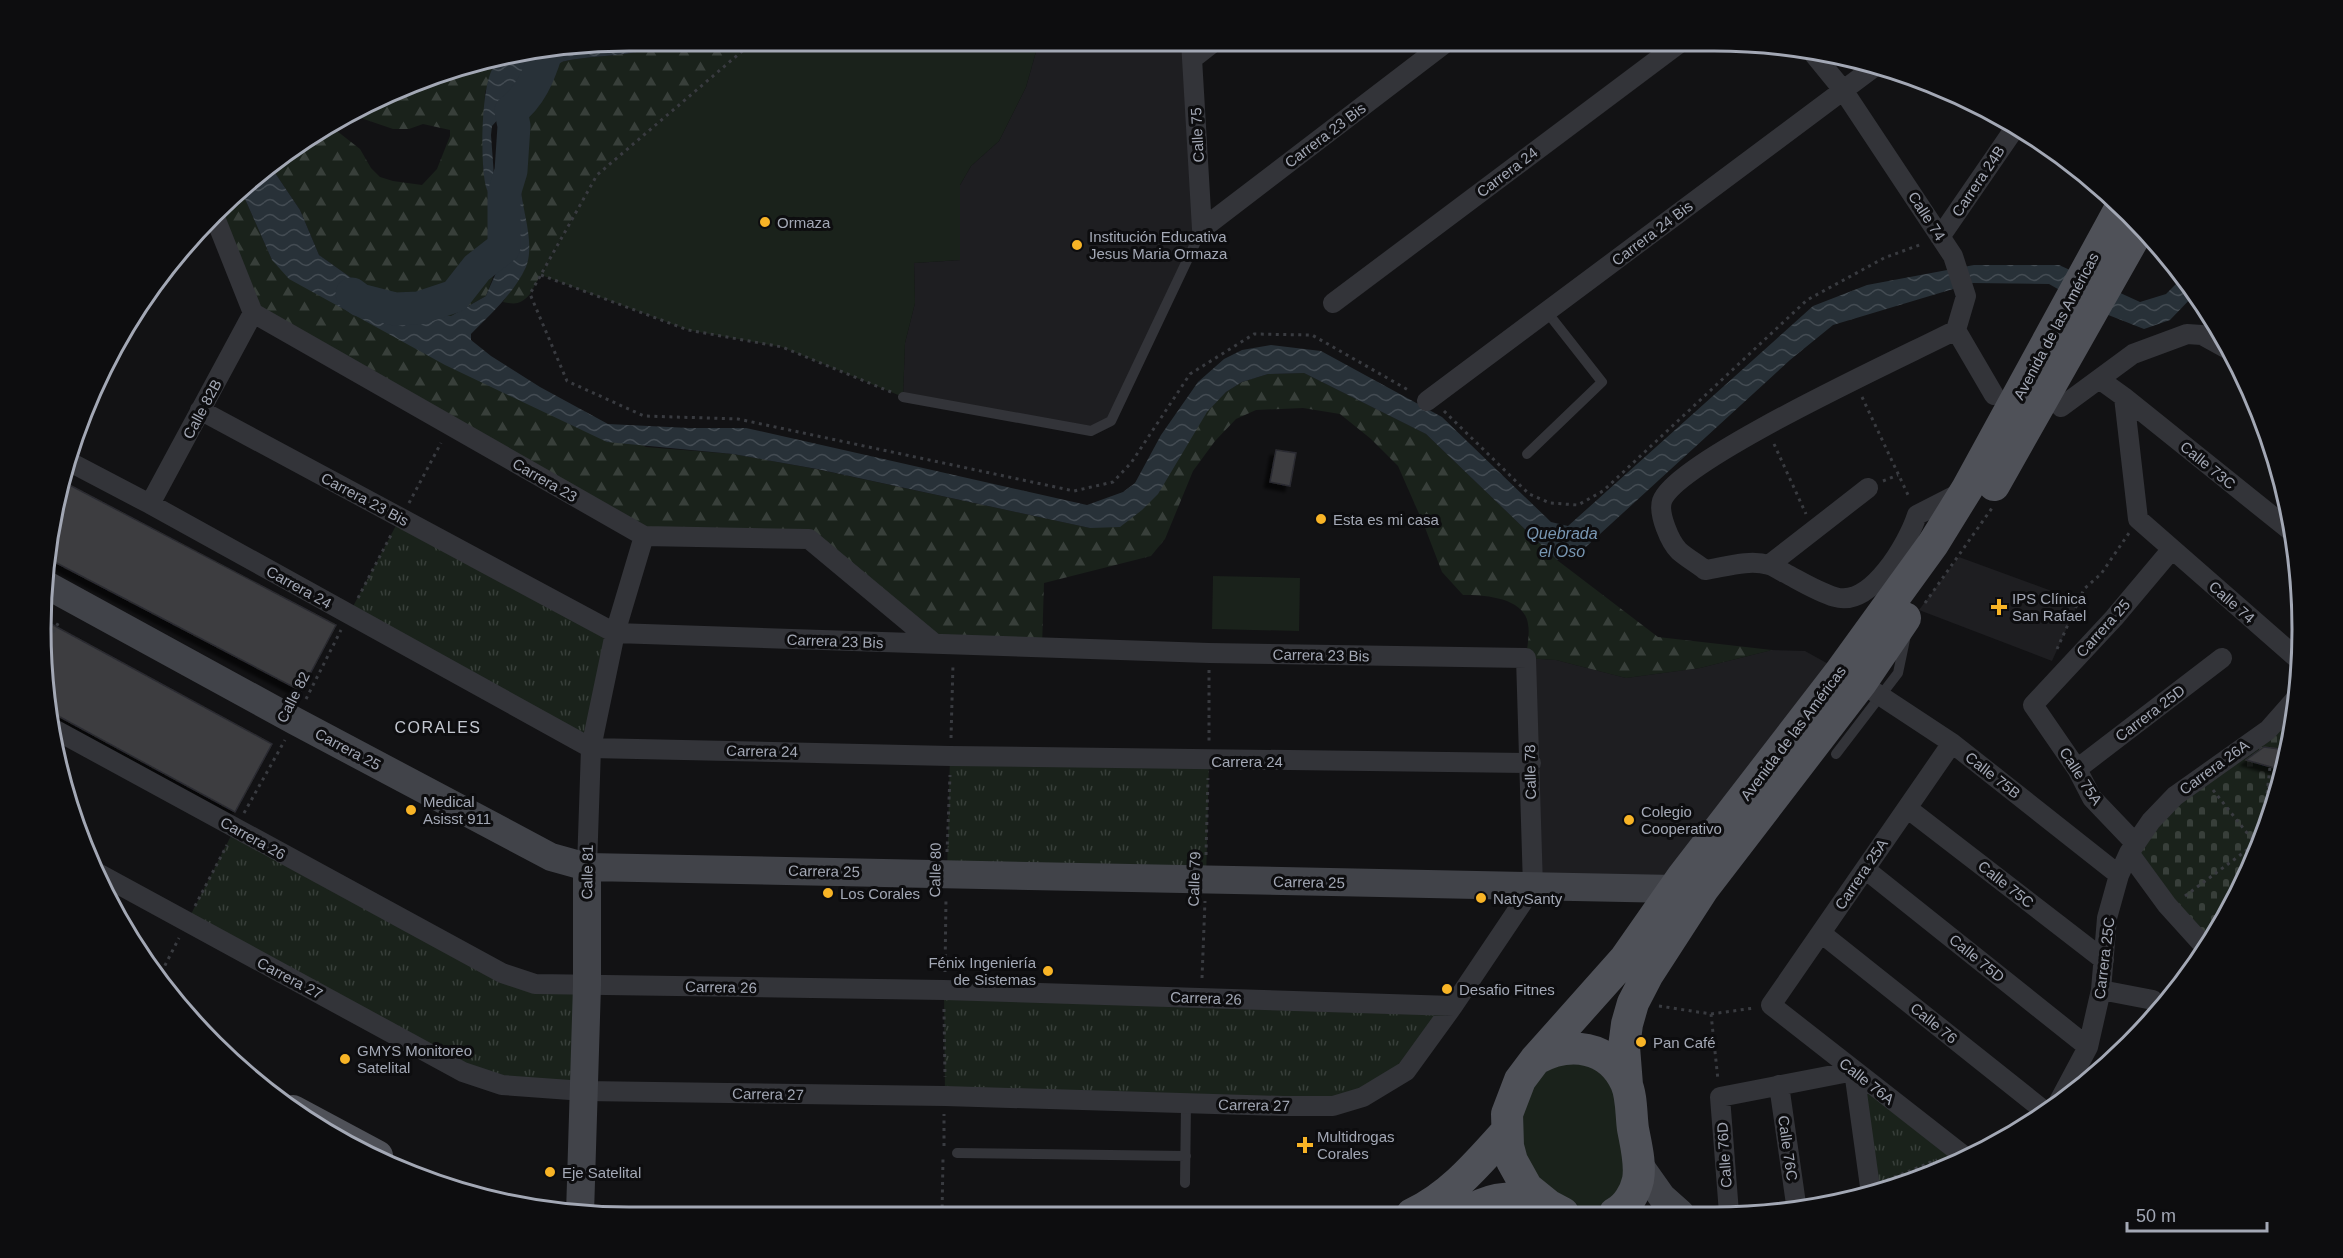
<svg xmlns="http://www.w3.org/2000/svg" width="2343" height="1258" font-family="Arial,sans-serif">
<defs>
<pattern id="forest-firs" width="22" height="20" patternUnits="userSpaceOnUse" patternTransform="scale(1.5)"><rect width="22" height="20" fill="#1a221b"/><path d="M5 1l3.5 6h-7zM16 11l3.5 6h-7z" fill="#383f3a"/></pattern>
<pattern id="cemetery-stones" width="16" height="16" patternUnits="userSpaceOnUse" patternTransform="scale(1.5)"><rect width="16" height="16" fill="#1a221b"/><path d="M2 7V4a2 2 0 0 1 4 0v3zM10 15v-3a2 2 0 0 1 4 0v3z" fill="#383f3a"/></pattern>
<pattern id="park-tufts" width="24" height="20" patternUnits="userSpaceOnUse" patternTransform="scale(1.5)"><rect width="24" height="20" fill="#1a221b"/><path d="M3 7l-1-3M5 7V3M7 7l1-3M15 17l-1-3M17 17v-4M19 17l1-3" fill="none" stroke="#383f3a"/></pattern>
<pattern id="water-waves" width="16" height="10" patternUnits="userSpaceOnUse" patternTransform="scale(1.5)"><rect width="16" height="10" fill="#283138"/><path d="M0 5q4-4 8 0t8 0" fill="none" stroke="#444c53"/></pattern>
<filter id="shadow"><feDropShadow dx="-5.5" dy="5.5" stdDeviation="1.5" flood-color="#0009"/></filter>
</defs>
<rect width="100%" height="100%" fill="#121214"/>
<!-- built -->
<path fill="#1e1e21" d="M1039,41h152l11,188 -91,192 -20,10 -188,-34 2,-54 10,-40 -1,-40 46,-3v-75l11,-19 28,-25 27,-54z
M1959,557l120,44 -27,60 -133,-51z
M1772,650l33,1 36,20 -158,205 -150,11 -7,-229 30,2 70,18 74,-10z"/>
<!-- grass -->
<path fill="#1a221b" d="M754,41h285l-13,46 -27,54 -28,25 -11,19v75l-46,3 1,40 -10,40 -2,54 -121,-50 -94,-17 -147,-55 56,-100z
M1213,576l87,2 -1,53 -87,-2z
M1551,1051l52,6 35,106 -23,50h-52l-56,-82z"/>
<!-- forest -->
<path fill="url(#forest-firs)" d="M668,41h86l-157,134 -67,119c-9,10 -14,11 -27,8 7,-12 21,-27 24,-39 5,-26 -4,-48 -6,-73 -4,-31 -7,-98 19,-119 18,-14 62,-14 85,-17 16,-2 29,-7 43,-13z
M509,53l-16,14 -8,26 -2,73 3,20 17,44 1,17 -18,49 -35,20h-35l-21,-7 -76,-54 -19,-45 -31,-46 59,-40 32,25 11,19 9,9 13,4 29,4 15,-16 13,-33v-6l-27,-6 -14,5h-16l-38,-13 -3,-4 88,-40z
M241,190l31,70 374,187 87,7 83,15 274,59 136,-136 16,-10 26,-8 36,-1 122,61 131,126 101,77 114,13 -72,18 -74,10 -70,-18 -30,-2c1,-11 4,-24 2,-34 -4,-27 -44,-29 -65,-29l-21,-23 -18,-47 -26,-59 -27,-27 -31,-25 -37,-6 -47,2 -20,9 -21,22 -22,30 -28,68 -14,17 -107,27 -2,64 -107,-3 -126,-105 -165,-3 -391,-223 -39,-98z"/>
<!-- cemetery -->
<path fill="url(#cemetery-stones)" d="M2287,709l8,9 -24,100 -47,105 -19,24 -38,-42 -32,-62z"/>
<!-- park -->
<path fill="url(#park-tufts)" d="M400,518l215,115 -24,115 -242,-134z
M950,756l259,4 -3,120 -259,-7z
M235,828l267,145 85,12 -3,106 -82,-6 -315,-163z
M944,990l509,16 -47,65 -47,27 -414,-2z
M1854,1071l105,81 -90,35z"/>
<!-- water -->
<path fill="url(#water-waves)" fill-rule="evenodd" d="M629,41h39c-14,6 -27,11 -43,13 -23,3 -67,3 -85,17 -26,21 -22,88 -19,119 2,23 14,54 5,77 -12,26 -35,47 -55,67v6l20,16 49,31 68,37 81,4h57l341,77 36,-13 12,-9 26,-48 37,-53 26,-23 18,-9 29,-5 50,6 121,66 109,105 17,4 245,-220 54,-21 107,-20h85l81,37 26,-8 18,-18 11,18 -25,26 -26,9 -51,-20 -44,-25 -76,-1 -140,42 -43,35 -214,196 -19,4 -131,-126 -122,-61 -36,1 -26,8 -16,10 -19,20 -49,82 -16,16 -22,17 -30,1 -273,-59 -84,-15 -126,-12 -162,-77 -156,-86 -17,-19 -31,-70 28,-26 31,46 19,45 76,54 21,7h35l35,-20c6,-16 18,-36 18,-52 0,-21 -12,-38 -18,-57 -6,-22 -5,-101 7,-119 4,-7 14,-14 22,-16zM511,111c9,14 -2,65 -7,82l-10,-17 -3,-41 1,-9 8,-9z"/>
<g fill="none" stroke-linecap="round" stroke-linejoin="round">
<!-- river -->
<path stroke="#283138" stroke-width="33" d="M352,294l8,6 35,9 24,-1 36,-12 22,-28 27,-21v-53l7,-23 3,-45 -3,-15c19,-14 28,-36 35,-58l7,-5"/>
</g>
<!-- building -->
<path fill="#3c3d41" stroke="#2c2c30" stroke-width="1.5" filter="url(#shadow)" d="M1276,450l20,3 -6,33 -20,-4z
M60,480l276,145 -35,66 -254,-133z
M42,619l230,125 -37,68 -186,-101 -7,-43z
M2264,747l23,3 -5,20 -36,-10z"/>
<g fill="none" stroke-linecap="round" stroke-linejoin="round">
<!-- path -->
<path stroke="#393b40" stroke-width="3" stroke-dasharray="3 4.5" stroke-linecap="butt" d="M754,41l-157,134 -67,119 37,87 77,35 94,3 336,72 39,-9 18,-19 59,-89 64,-40 58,1 98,56
M541,275l147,55 94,17 109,45
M1862,397l47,100
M1444,411l85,83 21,9 28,2 25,-14 204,-191 77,-42 38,-14
M1774,444l32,70
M1883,481l15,-6
M409,503l32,-60
M358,598l33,-63
M1925,603l67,-95
M2057,649l27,-60 17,-15 28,-41
M42,652l18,-32
M1209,670v71
M306,699l35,-69
M951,738l2,-74
M2268,786l8,10
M2213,790l42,53
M244,813l41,-73
M2262,838l8,-71
M947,852l3,-77
M2256,853l-1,-9 7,-6
M1206,855l2,-77
M2185,896l70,-52
M195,906l32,-61
M945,972l1,-74
M1202,978l3,-77
M158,979l21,-41
M1659,1006l52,8 7,66
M944,1009l1,68
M1711,1014l43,-6
M944,1146v-32
M1887,1180l50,-20
M942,1215l1,-56"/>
<!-- lane -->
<path stroke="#333439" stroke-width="10" d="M903,397l188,34 20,-10 91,-192
M1527,454l75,-72 -55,-70
M1836,754l62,-81 8,-38
M957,1153l229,3
M1185,1183l1,-79"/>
<!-- street -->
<path stroke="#333439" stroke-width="20" d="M1191,41l11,188
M1812,52l31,38 110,166 13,40 -10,34 38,65
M1192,59l23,-18
M214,215l39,98 391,223 165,3 126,105
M1202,229l246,-188
M1940,237l77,-112
M1333,303l348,-261
M1956,330c-48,25 -280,130 -294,171 -4,13 8,41 17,50 8,7 17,12 26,19 20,-3 44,-11 64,-5 5,1 11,6 16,8 17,9 33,19 50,24 36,11 73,-54 82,-82l45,-23
M2099,379l25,18 14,122 161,141
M2124,397l168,135
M1427,401l450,-336
M2061,407l72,-53 54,-20 15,1 29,16
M66,460l84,44 441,244 359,8 581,7
M150,504l103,-191
M1769,565l99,-77
M1861,683l91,60 167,132
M52,728l450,245 33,11 409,6 509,16
M1952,743l-181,262 193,151
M2077,769l145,-111
M1907,808l197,152
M2135,843l-43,-45 -15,-29 -44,-64 81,-87 58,-69
M2129,853l38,52 38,42
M587,867l4,-119 24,-115 29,-97
M1865,869l223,178
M94,871l369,201 39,13 82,6 361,5 339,10h49l30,-9 43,-26 47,-65 80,-119 -7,-229 -317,-5 -594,-20 -415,-223
M1821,933l226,180
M2101,990l52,10
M1854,1071l17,123
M1779,1085l18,126
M2057,1105l31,-58 13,-57 6,-72 12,-43 10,-22 22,-32 24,-25 93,-66 30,-34
M1729,1213l-9,-116 134,-26"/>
<!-- secondary -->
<path stroke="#414349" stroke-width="28" d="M43,583l252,138 256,136 36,10 1088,22
M1638,1163l24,34 18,16
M580,1214l7,-229v-118"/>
<!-- primary -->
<path stroke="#4f5158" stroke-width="32" d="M1994,485l146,-258
M1536,1059c33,-18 73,-14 90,24 6,13 5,32 7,46 3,16 8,35 5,51 -3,13 -11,27 -23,33
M1627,1085l-3,-38 3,-23 6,-21 15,-29 55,-85 158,-206 44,-65
M293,1111l84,45
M1563,1213l-15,-8 -21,-17 -15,-27 -4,-15 -1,-32 13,-34 15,-20 90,-101 58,-83 158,-205 92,-127 34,-55 154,-282
M1412,1214c38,-17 67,-52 95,-83
M1465,1214c26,-18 44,-16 74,-16"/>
</g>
<!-- markers -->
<g fill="#f8b426" stroke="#0d0d0f" stroke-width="2">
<circle cx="765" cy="222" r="6"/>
<circle cx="1077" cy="245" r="6"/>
<circle cx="1321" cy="519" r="6"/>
<path d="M1996 598h6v6h6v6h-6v6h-6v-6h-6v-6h6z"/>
<circle cx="411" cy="810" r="6"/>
<circle cx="1629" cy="820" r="6"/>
<circle cx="828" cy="893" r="6"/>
<circle cx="1481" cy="898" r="6"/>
<circle cx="1048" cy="971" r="6"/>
<circle cx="1447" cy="989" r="6"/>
<circle cx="1641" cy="1042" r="6"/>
<circle cx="345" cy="1059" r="6"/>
<path d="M1302 1136h6v6h6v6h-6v6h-6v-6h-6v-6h6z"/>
<circle cx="550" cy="1172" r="6"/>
</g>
<g text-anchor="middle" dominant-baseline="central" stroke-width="6" stroke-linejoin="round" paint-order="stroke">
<!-- street labels -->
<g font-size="15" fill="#a3a8b5" stroke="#0d0d0f">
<text transform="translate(1197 135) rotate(-93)">Calle 75</text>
<text transform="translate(1325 135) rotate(-37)">Carrera 23 Bis</text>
<text transform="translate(1507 172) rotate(-37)">Carrera 24</text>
<text transform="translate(1978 181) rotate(-56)">Carrera 24B</text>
<text transform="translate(1927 216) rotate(57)">Calle 74</text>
<text transform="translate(1652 233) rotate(-37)">Carrera 24 Bis</text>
<text transform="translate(2056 326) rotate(-62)">Avenida de las Américas</text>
<text transform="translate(202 409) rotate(-62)">Calle 82B</text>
<text transform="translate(2208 465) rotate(39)">Calle 73C</text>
<text transform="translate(545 480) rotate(30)">Carrera 23</text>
<text transform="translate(365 499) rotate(28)">Carrera 23 Bis</text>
<text transform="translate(299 587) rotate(29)">Carrera 24</text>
<text transform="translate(2232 602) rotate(41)">Calle 74</text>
<text transform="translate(2103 628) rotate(-48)">Carrera 25</text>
<text transform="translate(835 641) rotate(2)">Carrera 23 Bis</text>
<text transform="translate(1321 655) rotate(1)">Carrera 23 Bis</text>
<text transform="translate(293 697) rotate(-63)">Calle 82</text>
<text transform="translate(2150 713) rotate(-37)">Carrera 25D</text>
<text transform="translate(1793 733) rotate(-53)">Avenida de las Américas</text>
<text transform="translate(348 749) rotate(28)">Carrera 25</text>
<text transform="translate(762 751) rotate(1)">Carrera 24</text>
<text x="1247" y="761">Carrera 24</text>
<text transform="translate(2214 767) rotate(-36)">Carrera 26A</text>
<text transform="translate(1530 772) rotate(-91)">Calle 78</text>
<text transform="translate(1993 775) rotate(38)">Calle 75B</text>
<text transform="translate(2081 776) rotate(57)">Calle 75A</text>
<text transform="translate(253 838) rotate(29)">Carrera 26</text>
<text transform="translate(935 870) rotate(-89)">Calle 80</text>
<text transform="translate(824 871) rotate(1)">Carrera 25</text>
<text transform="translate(587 872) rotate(-89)">Calle 81</text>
<text transform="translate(1861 874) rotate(-56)">Carrera 25A</text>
<text transform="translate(1194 879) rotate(-88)">Calle 79</text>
<text transform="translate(1309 882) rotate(1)">Carrera 25</text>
<text transform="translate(2006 884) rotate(38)">Calle 75C</text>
<text transform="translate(1977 958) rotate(39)">Calle 75D</text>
<text transform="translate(2104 958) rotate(-83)">Carrera 25C</text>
<text transform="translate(290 978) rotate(28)">Carrera 27</text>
<text transform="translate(721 987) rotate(1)">Carrera 26</text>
<text transform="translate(1206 998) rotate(2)">Carrera 26</text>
<text transform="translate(1934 1023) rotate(39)">Calle 76</text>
<text transform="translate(1867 1081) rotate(38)">Calle 76A</text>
<text transform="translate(768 1094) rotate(1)">Carrera 27</text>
<text transform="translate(1254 1105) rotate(1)">Carrera 27</text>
<text transform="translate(1788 1148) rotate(82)">Calle 76C</text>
<text transform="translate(1724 1155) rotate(-94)">Calle 76D</text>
</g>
<!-- poi labels -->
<g font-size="15" fill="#a3a8b5" stroke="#0d0d0f" text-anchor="start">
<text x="777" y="222">Ormaza</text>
<text x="1089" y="236">Institución Educativa<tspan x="1089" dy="17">Jesus Maria Ormaza</tspan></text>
<text x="1333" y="519">Esta es mi casa</text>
<text x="2012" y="598">IPS Clínica<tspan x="2012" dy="17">San Rafael</tspan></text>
<text x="423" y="801">Medical<tspan x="423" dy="17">Asisst 911</tspan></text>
<text x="1641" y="811">Colegio<tspan x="1641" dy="17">Cooperativo</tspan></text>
<text x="840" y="893">Los Corales</text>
<text x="1493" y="898">NatySanty</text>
<text x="1036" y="962" text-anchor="end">Fénix Ingeniería<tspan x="1036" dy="17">de Sistemas</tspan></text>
<text x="1459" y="989">Desafio Fitnes</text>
<text x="1653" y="1042">Pan Café</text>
<text x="357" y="1050">GMYS Monitoreo<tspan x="357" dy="17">Satelital</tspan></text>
<text x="1317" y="1136">Multidrogas<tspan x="1317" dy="17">Corales</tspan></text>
<text x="562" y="1172">Eje Satelital</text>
</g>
<!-- water labels -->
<g font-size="16" font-style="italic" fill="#7896b2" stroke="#0d0d0f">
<text x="1562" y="533">Quebrada<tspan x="1562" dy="18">el Oso</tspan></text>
</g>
<!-- neighbourhood labels -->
<g font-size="16" letter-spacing="1.5" fill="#c4c8d1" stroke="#0d0d0f">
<text x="438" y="727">CORALES</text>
</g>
</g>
<!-- crop -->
<path d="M0 0H2343V1258H0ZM629 51H1714A578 578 0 0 1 2292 629V629A578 578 0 0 1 1714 1207H629A578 578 0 0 1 51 629V629A578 578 0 0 1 629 51Z" fill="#0d0d0f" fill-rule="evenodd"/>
<path fill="none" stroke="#a3a8b5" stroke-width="3" d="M629 51H1714A578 578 0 0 1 2292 629V629A578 578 0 0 1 1714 1207H629A578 578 0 0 1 51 629V629A578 578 0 0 1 629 51Z"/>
<!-- scale -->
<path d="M2127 1222v9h140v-9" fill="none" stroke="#a3a8b5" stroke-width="3"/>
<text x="2136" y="1222" font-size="18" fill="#a3a8b5" stroke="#0d0d0f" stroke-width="4.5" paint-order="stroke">50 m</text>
</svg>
